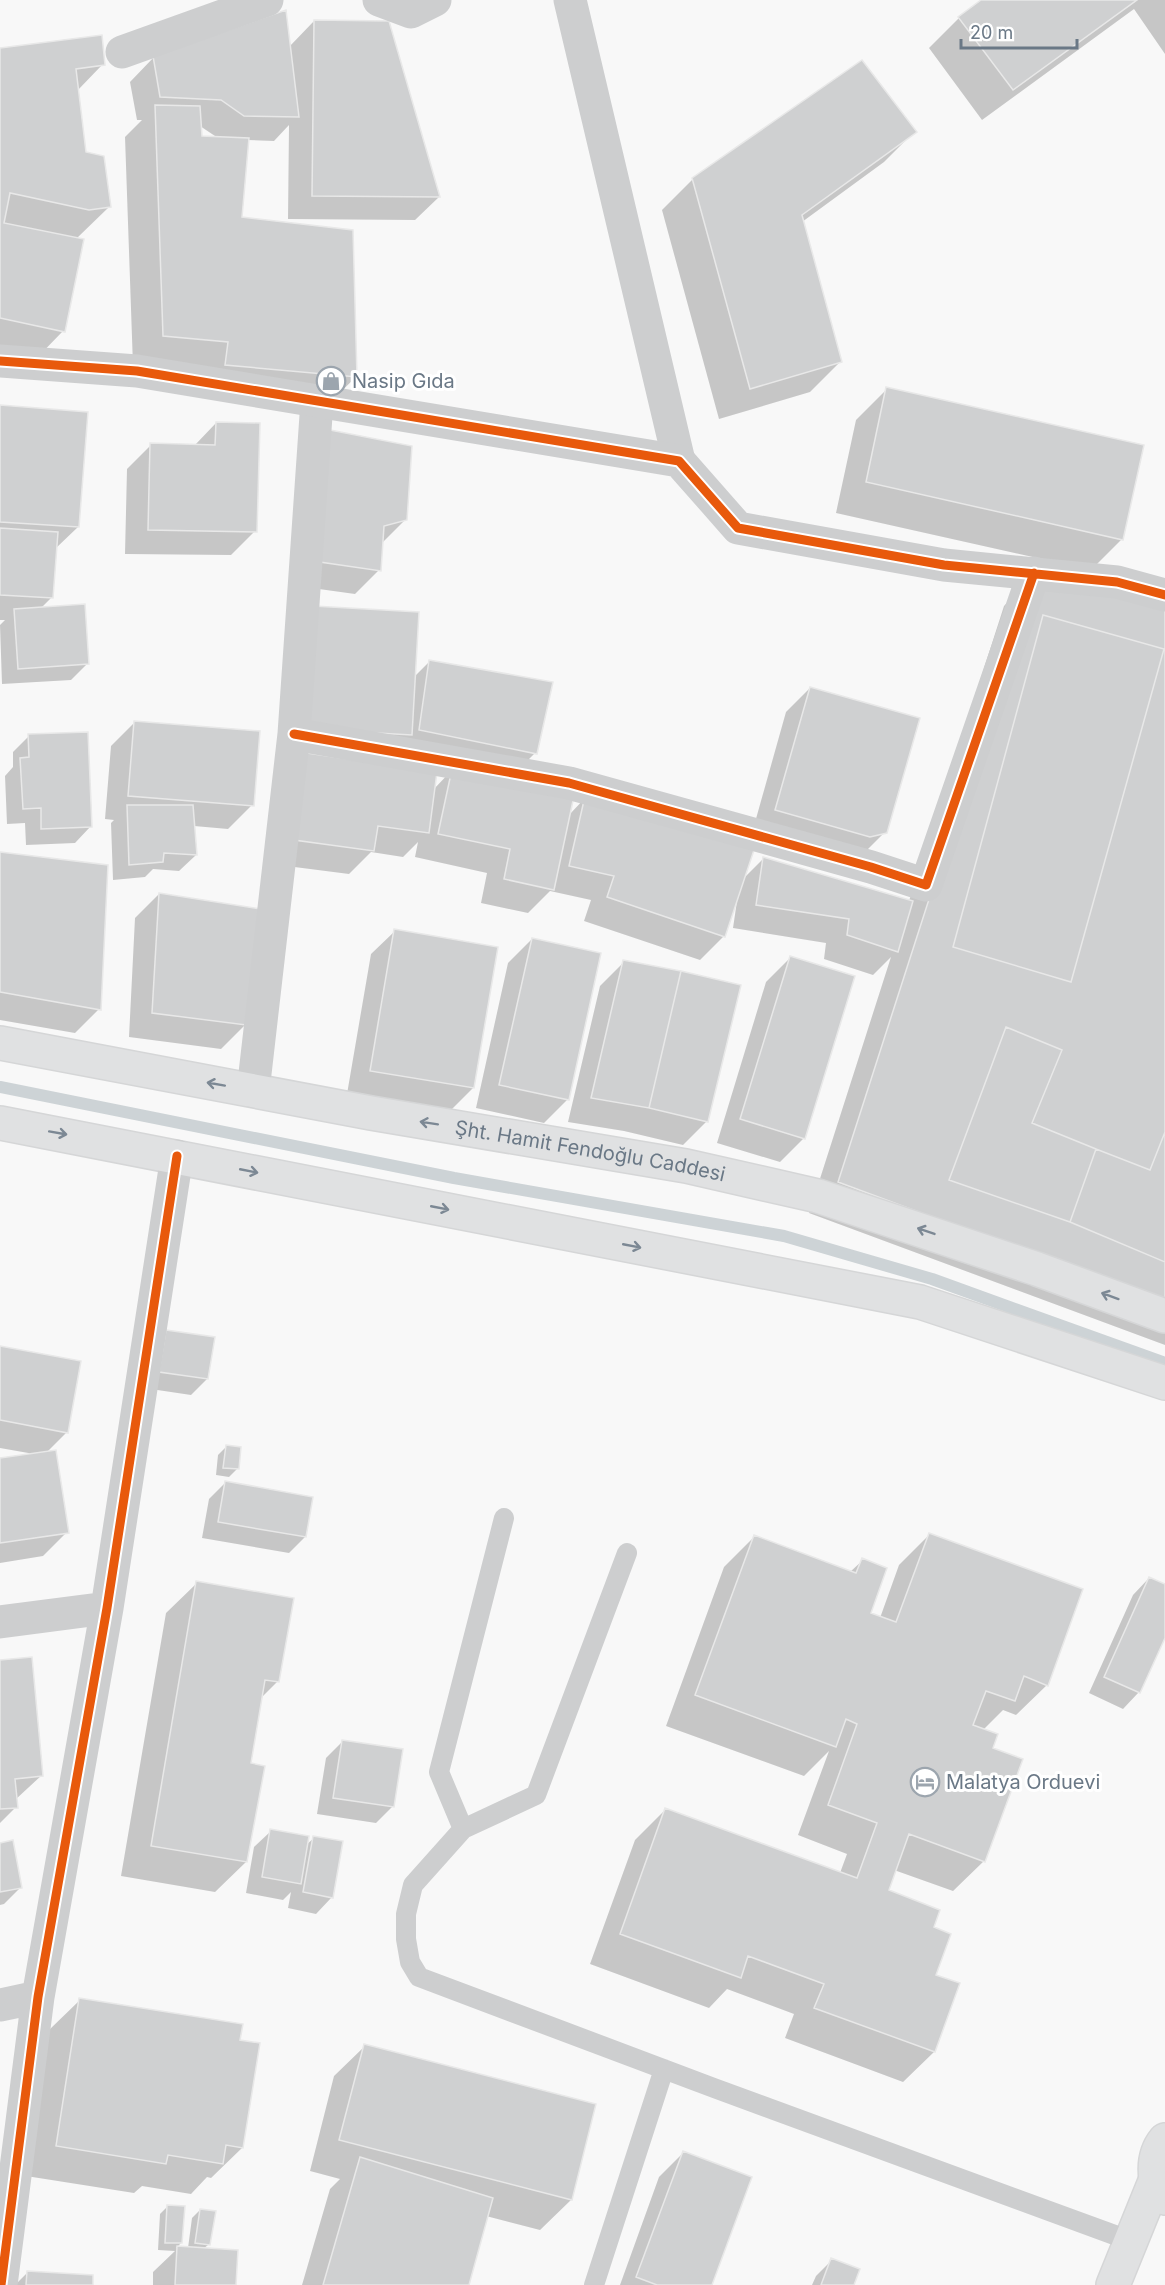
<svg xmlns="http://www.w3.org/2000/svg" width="1165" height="2285" font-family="Inter,sans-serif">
<rect width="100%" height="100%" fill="#f8f8f8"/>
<!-- shadow -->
<path fill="#0003" fill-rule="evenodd" d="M983,0h182v54l-31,-45 -152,111 -53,-72 30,-30z
M314,21l125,176 -24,23 -127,-1 1,-94 -15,16 -27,-1 -6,79 115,158 -31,30 -192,-41 -8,-229 17,-17h-5l-7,-38 24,-25 135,-10zM200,126l18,12h-17z
M0,50l103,14 -26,27 8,62 24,54 -33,32 -13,92 -30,31 -33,-7z
M915,131l-31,31 -82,60 39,139 -31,31 -91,27 -57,-209 31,-31z
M887,389l235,150 -31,31 -255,-57 20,-93z
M0,407l78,120 -23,22 -4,49 -11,11 48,54 -17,17 -69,4 -2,-59 5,-5h-5z
M216,423l39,108 -24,24 -106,-1 2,-85 24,-24 43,1z
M326,431l79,89 -24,24 -2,26 -24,24 -65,-9z
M1034,575l131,35v735l-356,-132 82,-256 -18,18 -49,-16 2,-16 -93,-15 4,-27 -1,-1 -12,36 -24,24 -116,-39 7,-21 -41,-9 -22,22 -47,-10 6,-30 -72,-16 3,-15 -15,15 -32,-5 -22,22 -78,-10 143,-187 15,-15 106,91 -24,24 -115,-23 37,36 19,-20 117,45 16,-17 157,82 22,-22 145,43 95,-295z
M810,688l75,144 -24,24 -109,-23 34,-121z
M135,722l117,83 -24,24 -34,-3 2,29 -17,16 -26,-2 -8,8 -32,3 -2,-57 3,-3 -9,-1 6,-73z
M29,736l62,90 -16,17 -49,2 -1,-22 -18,1 -2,-48 8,-9v-15z
M0,854l99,155 -24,24 -75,-13z
M159,894l86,131 -24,24 -92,-12 6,-119z
M395,931l78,157 -24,24 -102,-18 24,-140z
M532,939l36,160 -24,24 -68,-15 32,-145z
M790,958l14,180 -24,24 -63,-19 49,-161z
M624,962l83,159 -24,24 -59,-14 -56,-9 32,-136z
M0,1347l67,85 -21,21 21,79 -24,24 -43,7v-103l34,-6 -34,-6z
M150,1347l57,32 -16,16 -47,-7z
M226,1447l11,22 -8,8 -13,-2 2,-20z
M225,1483l80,54 -16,16 -87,-15 7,-39z
M930,1534l117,151 -31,30 -13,-5 -20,20 8,19 -7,112 -31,30 -59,-21 -7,21 47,85v76l-31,30 -118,-44 9,-24 -67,-25 -18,19 -119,-44 45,-124 31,-31 174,64 7,-19 -49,-19 31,-84 -25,25 -138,-50 58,-159 30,-30 96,35 13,-12 6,54 11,4 19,-53z
M1149,1578l16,7v49l-26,58 -16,17 -34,-16 44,-98z
M197,1583l81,98 -17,17 -12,67 -3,97 -31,30 -94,-16 45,-263z
M0,1661l42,114 -27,25 1,7 -16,16z
M343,1741l50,65 -17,17 -59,-9 9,-56z
M271,1831l35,14 8,-7 18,59 -16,17 -28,-6 3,-16 -8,8 -37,-7 8,-46z
M0,1844l20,44 -16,16 -4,1z
M80,2000l159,41 3,107 -31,30 -4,-1 -16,17 -49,-8 -8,7 -108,-17 23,-146z
M365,2046l229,59 -23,95 -31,30 -54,-14 -19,69h-165l28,-96 10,-10 -30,-8 24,-95z
M683,2153l27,132h-90l39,-108z
M168,2206l13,37 -5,5h12l4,-30 8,-8 8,35 -5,4 31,36h-81v-13l22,-21 -17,-1 2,-36z
M832,2260l21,25h-41l4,-9z
M27,2273l64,12h-76z"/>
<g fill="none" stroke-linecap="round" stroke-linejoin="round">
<!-- stream -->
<path stroke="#cdd3d6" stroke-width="12" d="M0,1087l454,91 330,58 148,43 233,84"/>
</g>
<!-- building -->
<path fill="#cfd0d1" stroke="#e8e8e8" stroke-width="1.5" d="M981,0h156l-124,90 -55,-73z
M286,10l13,107 -55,-1 -23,-16 -61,-3 -7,-41z
M314,20l75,1 51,176 -128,-1z
M102,35l3,30 -29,4 10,83 18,4 7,51 -22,3 -79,-17 -6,30 80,16 -19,93 -65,-14v-270z
M862,60l55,72 -115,83 40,147 -92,27 -58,-211z
M155,105l45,1 2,30 47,2 -7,79 111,13 4,147 -132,-12 3,-23 -65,-6z
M886,387l258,58 -21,95 -257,-58z
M0,405l88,7 -9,115 -79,-5z
M216,422l44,1 -3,109 -109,-2 2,-87 65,2z
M325,429l87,17 -5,74 -23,6 -3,45 -68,-10z
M0,528l58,4 -5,66 -53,-3z
M1034,573l131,35v696l-327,-122z
M85,604l4,60 -71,5 -4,-60z
M313,606l106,6 -7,123 -106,-6z
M1043,615l121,34 -93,333 -118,-35z
M429,660l124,22 -16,72 -118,-24z
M810,687l110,31 -33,115 -17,4 -95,-27z
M134,721l126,10 -6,75 -126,-10z
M88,732l4,95 -51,2v-21l-18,1 -3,-51 9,-1 -1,-23z
M307,753l130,19 -8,61 -51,-7 -4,25 -80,-11z
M452,769l122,27 -20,94 -50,-11 6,-30 -72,-15z
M585,796l171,48 -31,93 -118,-40 7,-21 -45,-10z
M127,805h66l4,50 -33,-2 -1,9 -34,3z
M0,852l108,13 -7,145 -101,-18z
M763,857l150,44 -15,51 -51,-17 2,-16 -93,-14z
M159,893l102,16 -15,116 -94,-12z
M394,929l104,18 -24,141 -104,-17z
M532,938l69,15 -32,147 -70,-15z
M790,956l65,20 -50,163 -65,-20z
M623,960l58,11 -32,137 -58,-10z
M681,971l60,14 -33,137 -59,-14z
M1006,1027l56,23 -30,73 64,26 -26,73 -121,-42z
M1165,1132v130l-95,-40 26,-73 54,21z
M166,1330l49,7 -7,42 -49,-7z
M0,1346l81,15 -13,72 -68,-13z
M226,1445l15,2 -2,22 -16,-1z
M56,1450l13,83 -69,10v-85z
M225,1481l88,16 -7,40 -88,-15z
M929,1533l154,56 -35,97 -24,-10 -9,25 -29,-10 -13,34 25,9 -5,14 30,11 -38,103 -76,-28 -20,56 51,20 -6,17 17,7 -15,41 24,8 -25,69 -121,-44 10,-24 -76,-28 -7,22 -121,-44 45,-126 192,70 20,-55 -49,-18 29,-81 -11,-5 -10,28 -141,-52 59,-160 102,38 6,-15 25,10 -16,45 25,9z
M1149,1577l16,7v54l-25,55 -36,-16z
M196,1581l98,17 -15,84 -14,-2 -14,83 14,3 -18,96 -96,-16z
M32,1657l11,119 -28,3 3,29 -18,1v-149z
M342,1740l61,9 -9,58 -61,-9z
M270,1829l39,7 -8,48 -39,-7z
M313,1836l30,5 -10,57 -30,-6z
M13,1840l9,48 -22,4v-49z
M79,1998l164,26 -3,16 20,3 -17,105 -17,-3 -3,19 -55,-9 -2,9 -110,-18z
M364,2044l232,60 -24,96 -233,-60z
M683,2151l69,26 -40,108h-55l-21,-8z
M360,2157l133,41 -24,87h-146z
M167,2205l18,1 -3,37h-17z
M200,2209l16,2 -6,34 -15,-2z
M177,2246l61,4 -2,35h-61z
M831,2258l29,11 -6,16h-33z
M27,2271l66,4v10h-67z"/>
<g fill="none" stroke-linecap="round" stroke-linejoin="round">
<!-- secondary casing -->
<g stroke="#d5d6d7" stroke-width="36">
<g id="secondary">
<path id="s1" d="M0,1043l371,70 315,53 132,30 219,73 128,47"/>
<path d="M0,1123l920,179 245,81"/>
<path d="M1165,2140c-13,16 -13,42 0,58"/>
<path d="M1113,2285l43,-106"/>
</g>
</g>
<!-- service -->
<path stroke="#cdcecf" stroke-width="20" d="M504,1518l-65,254 24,57 73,-34 91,-242
M463,1829l-50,56 -7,29v25l4,23 9,15 295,111 417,153
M594,2285l70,-216"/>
<!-- minor -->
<path stroke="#cdcecf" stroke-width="33" d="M379,0l32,12 24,-12
M570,0l109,461
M122,52l145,-52
M294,734l275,49 302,84 55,18 108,-312
M253,1091l41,-357 23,-333
M0,1622l107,-14
M0,2005l38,-8
M1,2285l37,-288 69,-389 70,-452"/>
<!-- tertiary -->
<path stroke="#cdcecf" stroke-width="33" d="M0,361l137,10 542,90 59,67 206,37 173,17 48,13"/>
<!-- secondary -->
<use href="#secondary" stroke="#e0e1e2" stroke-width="33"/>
<!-- cycleway casing -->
<g stroke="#fff" stroke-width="13">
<path id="cycleway" d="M0,361l137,10 542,90 59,67 206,37 173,17 48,13
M294,734l275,49 302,84 55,18 108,-312
M1,2285l37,-288 69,-389 70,-452"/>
</g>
<!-- cycleway -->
<use href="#cycleway" stroke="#e8590c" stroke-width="9"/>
</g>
<!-- one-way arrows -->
<defs><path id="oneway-shaft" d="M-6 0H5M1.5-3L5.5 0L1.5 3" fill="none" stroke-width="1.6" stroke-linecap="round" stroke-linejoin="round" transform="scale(1.5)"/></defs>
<g stroke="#7c8894">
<use href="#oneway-shaft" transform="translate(216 1084) rotate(-170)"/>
<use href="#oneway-shaft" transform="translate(429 1123) rotate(-171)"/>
<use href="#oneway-shaft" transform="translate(58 1133) rotate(10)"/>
<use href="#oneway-shaft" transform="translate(249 1171) rotate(11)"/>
<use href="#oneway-shaft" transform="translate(440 1208) rotate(11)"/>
<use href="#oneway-shaft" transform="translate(926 1231) rotate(-161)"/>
<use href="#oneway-shaft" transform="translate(632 1246) rotate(11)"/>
<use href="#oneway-shaft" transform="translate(1110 1296) rotate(-160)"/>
</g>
<!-- icons -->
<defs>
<g id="shop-ring" transform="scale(1.5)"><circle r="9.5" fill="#fff" stroke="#9ca5ae" stroke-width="1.5"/><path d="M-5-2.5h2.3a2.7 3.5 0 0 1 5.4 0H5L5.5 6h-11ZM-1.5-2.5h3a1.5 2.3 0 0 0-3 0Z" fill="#9ca5ae"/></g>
<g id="hotel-ring" transform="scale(1.5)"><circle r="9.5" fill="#fff" stroke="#9ca5ae" stroke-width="1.5"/><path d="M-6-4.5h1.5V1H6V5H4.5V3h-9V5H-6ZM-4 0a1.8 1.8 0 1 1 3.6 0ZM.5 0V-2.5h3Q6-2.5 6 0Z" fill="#9ca5ae"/></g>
</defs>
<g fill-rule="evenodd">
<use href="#shop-ring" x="331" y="381"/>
<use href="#hotel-ring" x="925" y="1782"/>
</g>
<g text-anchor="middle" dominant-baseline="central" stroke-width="6" stroke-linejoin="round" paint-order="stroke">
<!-- poi labels -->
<g font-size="20" fill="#6a7886" stroke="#fff" text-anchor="start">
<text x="352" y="381">Nasip Gıda</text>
<text x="946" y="1782">Malatya Orduevi</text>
</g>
<!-- street labels -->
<g font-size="20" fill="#6a7886" stroke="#fff">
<text stroke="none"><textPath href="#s1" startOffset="600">Şht. Hamit Fendoğlu Caddesi</textPath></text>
</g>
</g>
<!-- scale -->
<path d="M961 39v9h116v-9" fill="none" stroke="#6a7886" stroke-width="3"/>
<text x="970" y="39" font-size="18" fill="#6a7886" stroke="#ffffff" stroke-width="4.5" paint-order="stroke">20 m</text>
</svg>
